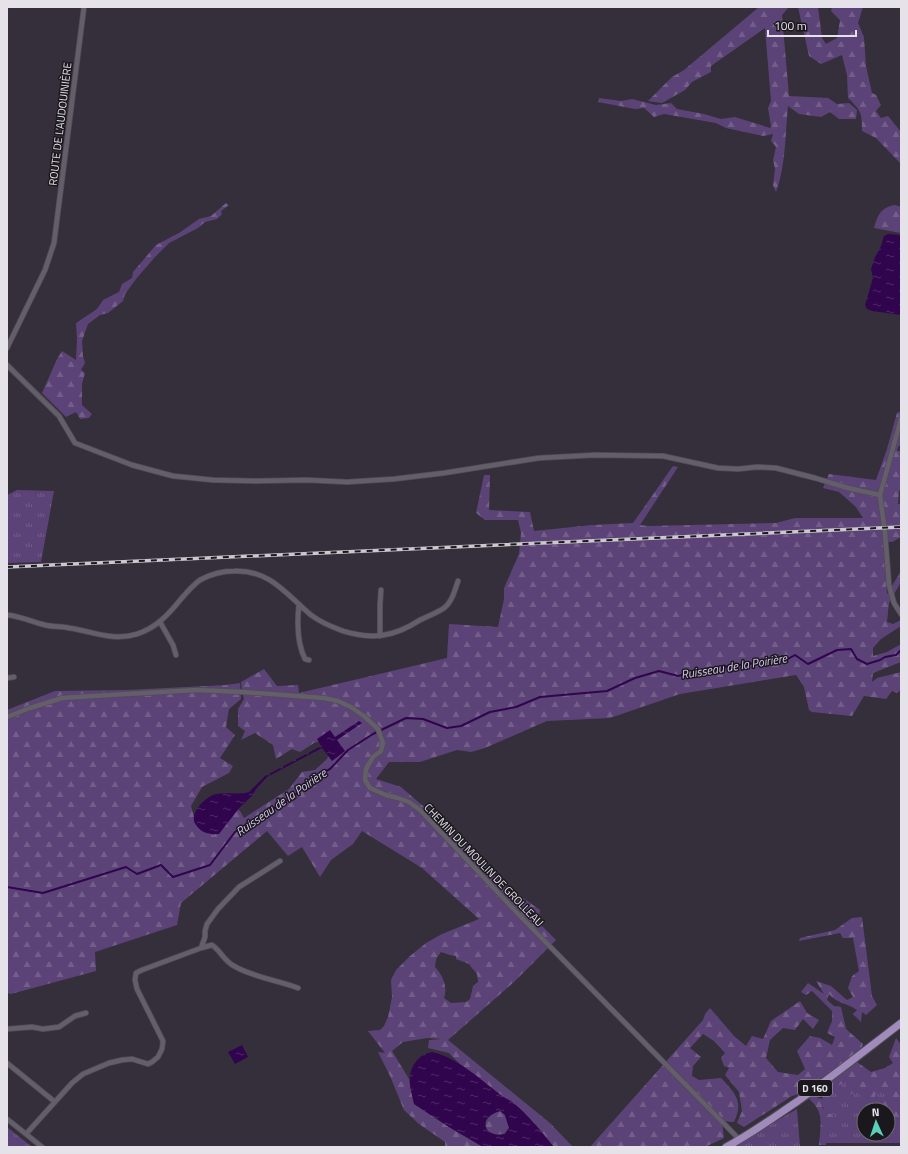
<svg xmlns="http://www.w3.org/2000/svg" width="908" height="1154" font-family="'Titillium Web',sans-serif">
<defs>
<pattern id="grass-tufts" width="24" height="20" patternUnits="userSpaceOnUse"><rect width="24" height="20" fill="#5c4377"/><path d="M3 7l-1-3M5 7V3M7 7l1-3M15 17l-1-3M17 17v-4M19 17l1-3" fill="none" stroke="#735e8a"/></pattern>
<pattern id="forest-firs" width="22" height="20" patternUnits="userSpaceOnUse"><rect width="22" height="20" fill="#5c4377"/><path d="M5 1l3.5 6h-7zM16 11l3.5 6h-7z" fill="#735e8a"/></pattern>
<pattern id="water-ripples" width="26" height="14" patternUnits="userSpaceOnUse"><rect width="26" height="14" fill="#30054e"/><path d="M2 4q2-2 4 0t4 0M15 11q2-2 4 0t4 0" fill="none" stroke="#4e2968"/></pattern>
</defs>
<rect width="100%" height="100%" fill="#342f3a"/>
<!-- grass -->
<path fill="url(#grass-tufts)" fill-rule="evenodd" d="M17,490l37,1 -13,71 -34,1v-68z
M901,1059v84h-75l-4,-53 32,-25 18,15zM864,1110h24v24h-24z
M797,1109l3,38h-69z
M7,1127l25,20h-25z"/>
<!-- forest -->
<path fill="url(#forest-firs)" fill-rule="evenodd" d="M759,7h30l-7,8 7,81 39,2 9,6 12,-1 8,7 -1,9h-17l-9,-7 -9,5 -22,-3 -11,-8c-3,29 -2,59 -12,86l-3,-7 2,-16 -2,-9 3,-13 -5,-6 2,-7 -10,2 -37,-8 -10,-5 -52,-9 -10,3 -10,-9 -9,1 -37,-7 1,-4 22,3 11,-2 24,6 15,-2 6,6 27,5 17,5 14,-2 35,11 1,-2 -3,-18 3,-7 -6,-73 -54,38v6l-19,10 -7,8 -23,13 -14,-2 24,-24 12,-7z
M798,7h20l4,31 4,6 11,-6 3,-18 -9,-9 1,-4h31l-5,16 6,14 2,29 6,27 4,2 5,10 -5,6 5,7 7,-2 13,16v32l-25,-26 -14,-7c0,-19 -1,-20 -14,-33l-1,-23 -5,-20 -21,9 -12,-8z
M226,203l3,2 -8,6 1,3 -5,5 -12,3 -7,6 -29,15 -14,14 -19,22 -11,15 -2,7 -15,12 -8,2 -12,9 -6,17 1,15 2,7 -4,7 4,3 -3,11v21l10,9 -3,4 -9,1 -4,-7 -10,5 -24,-24 15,-34 5,-8 14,9 1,-21 -1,-16 21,-14 6,-9 16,-8 3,-8 10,-6 1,-6 23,-27 23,-12 20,-14 12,-3z
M895,205l6,2v26l-27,-5c4,-13 6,-20 21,-23z
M901,411v33l-3,3 -1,4h4v35l-2,6 -1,12h3v33l-9,5 -9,-1 4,53 14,-23v11l-12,21 -2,19 6,2 8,-4v6l-20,13 -8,9v8l14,-4 14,-8v18l-28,11 -1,9 5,-4 24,-6v18l-4,3 -5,-2 -6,8 -22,-3 -12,20 -40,-4 -3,-2 -5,-23 -8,-12 -116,19 -70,24 -63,3 -62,27 -14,4 -14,-2 -37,12h-31l-13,17 25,8 30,26 71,70 38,27 -2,12 18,18 -42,42 -66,58 102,83 23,24h-19l-18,-22 -25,-24 -6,-3 -23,-16 -21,-17 -12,-12 -21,-5 1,-8 13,-1 -15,-1 -24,4 -11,9 17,28 5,25 35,23 34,20h-38v-5l-26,-18 -15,-14 -14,-34 -12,-24 7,1 -17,-22 12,-1 4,-4 4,-9 4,-20 -1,-17 5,-10 14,-14 16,-13 16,-9 37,-15 -57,-51 -60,-37 -9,13 -22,16 -11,17 -18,-30 -14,9 -21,-25 -86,72 -4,22 -82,27 1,19 -85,23 -4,-1v-283l48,-19 72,-1 99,-5 14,-2 1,16 -12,10 -3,18 9,8 -15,23 13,8 -4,7 -27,14 -11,19 6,21 17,8 15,-19 5,-10 6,5 4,7 45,-29 13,-17 13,-2 12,-11 6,-16 -3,-5 -16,5 -14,9 -8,-3 -16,10 -3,-14 -18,-12 -14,7 4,-9 -7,-5v-17l6,-10 -2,-7 -1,-10 23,-13 13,17 21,-1 1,8 148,-35 2,-34 49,3 6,-28v-11l15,-34 2,-21 -3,-13h-33l-9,-7 8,-38h6l-1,35 41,2 4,19 58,-6 41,-2 40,-57 5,1 -38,58 8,1 128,-3 19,-5h68l-7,-11 -17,-15 -16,-4 6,-14 47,6 11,-31 10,-36zM441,952l9,3 6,1v3l13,5c5,8 9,7 9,18l-5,4 -3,13 -4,3 -15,1 -7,-5c4,-11 -1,-22 -9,-31l1,-8z
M862,917l10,79 5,9 -11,10 -4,-3 -1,10 -8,-8 4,-4c-9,-7 -20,-6 -28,-16l-2,6 7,6 7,1 5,22 17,15 -6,18 14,10 14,-4 8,-5 -4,-6 7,-19 5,7v86l-6,-1 -1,-7h-6v-13h-6l3,-21 -8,2 -4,11 -14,-3 2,-10 -10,5 -7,-2 4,-12 -31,18 16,2 -11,7 4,6 9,2 -2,7 -7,6v17h-7c2,-27 6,-33 -16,-52l-11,3 -48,31 -7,-4 5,-12 -3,-19 -14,-17 4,-7 -5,-2 -3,-8 4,-5 -11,-12 -11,-7 -13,14 11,9 -8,9 -1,10 7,4 22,-2c14,15 23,23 13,44l-12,-1 2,17 -19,9h-115l113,-127 2,-6 5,-6 24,28 12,10 6,-10 11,3 8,-18 29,-20 7,12 12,7 -6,9 -10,-10 -8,11 -12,-2 -13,12 -4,18 12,14 20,3 7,-6 -8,-18 13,-15 10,2 12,7 3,-8 -8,-4 5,-12v-10l-20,-20 -6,4 -5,-3 7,-9 16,11 -8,-13 15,5 16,14 6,-3 -5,-9 4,-12 7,-5 -6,-33h-10l-3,-5 -41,8 1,-3 35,-8 17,-12z
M500,1111l5,4 4,13 -5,6c-20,5 -27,-17 -4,-23z"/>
<!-- water -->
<path fill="url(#water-ripples)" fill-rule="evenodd" d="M888,234l13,1v80l-29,-4 -5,-2 -2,-4 8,-27 -2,-9 4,-12 6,-11 3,-10z
M359,721l3,2 -25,17 8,11 -13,10 -10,-13 -55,29 -11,12 -4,7 -12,11 -21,27c-10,0 -16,0 -22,-8 -11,-11 9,-30 19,-32 11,-2 23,1 33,-2l16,-16 56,-30 -4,-7 13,-9 5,7z
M242,1045l6,12 -13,7 -7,-12z
M432,1052c27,6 51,30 73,46 16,7 37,35 49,49h-71l-34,-20 -35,-23c-1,-7 -5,-17 -4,-25 0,-13 9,-25 22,-27zM500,1111l5,4 4,13 -4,6c-21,5 -29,-16 -5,-23z"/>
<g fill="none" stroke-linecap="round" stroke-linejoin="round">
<!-- stream -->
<path stroke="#30054e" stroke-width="2" d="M7,887l36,6 83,-26 11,7 24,-9 12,12 37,-12 25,-33 59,-36 19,-18 17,-9 18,-19 25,-16 33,-16 17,1 24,9 14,-2 29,-14 26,-5 24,-10 67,-6 28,-13 24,-7 19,5 33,-8 75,-8 9,-5 13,9 29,-14 14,-1 6,10 10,5 13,-4 5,-3 11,-2 5,-5"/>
<!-- street casing -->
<g stroke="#504c55" stroke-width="6">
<path id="street" d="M7,348l38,-78 9,-27 30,-236
M7,365l52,51 16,27 57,22 41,11 40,4 42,1 52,-1 40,2 47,-3 50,-6 95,-15 56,-3 68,1 55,12 20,1 19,-2 19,1 39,10 33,10 32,7
M901,419l-21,76 5,38 4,52 5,18 7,11
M299,604c-2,18 -2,39 6,55l4,1
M7,615c13,1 25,7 38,10 8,2 16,1 24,3 23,3 44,14 68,6 19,-6 32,-20 44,-35 6,-7 12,-14 19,-19 11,-6 23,-9 35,-9 35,-1 51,23 76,44 9,7 21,12 32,16 29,9 51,6 77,-11 8,-4 17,-7 24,-12 8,-6 11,-18 14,-27
M160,622l13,23 3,10
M380,636v-31l1,-15
M7,678l7,-1
M7,717l23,-9 32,-10 48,-3 86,-5 47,2 81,6 14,3 13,6 14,10 13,12 5,14 -2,8 -8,6 -7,12 -1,11 5,8 16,7 12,3 11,4 11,8 101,107 219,223
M201,948l4,-11v-6l2,-7 11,-15 21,-22 41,-26
M7,1029l25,-2 11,2 16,-2 16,-11 11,-3
M7,1063l48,39
M7,1119l19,15 46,-51 11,-9 26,-11 13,-3 10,-1 16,5 4,-2 6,-5 4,-8 1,-8 -26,-52 -2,-9 1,-7 6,-3 59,-22 11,-3c9,6 12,16 22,21 16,10 45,15 64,22
M26,1134l16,13"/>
</g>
<!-- primary casing -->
<g stroke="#504c55" stroke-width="9">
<path id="primary" d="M726,1147c25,-13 48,-30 72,-46 35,-25 69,-52 103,-78"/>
</g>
<!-- street -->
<use href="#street" stroke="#635e6a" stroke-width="4.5"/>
<!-- primary -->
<use href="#primary" stroke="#a18bbc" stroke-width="7"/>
<!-- rail casing -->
<g stroke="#cbc8d0" stroke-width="3.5">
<path id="rail" d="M7,567l894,-40"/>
</g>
<!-- rail -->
<use href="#rail" stroke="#1a181d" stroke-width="2" stroke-dasharray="6" stroke-linecap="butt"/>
</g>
<g text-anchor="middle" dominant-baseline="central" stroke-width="3" stroke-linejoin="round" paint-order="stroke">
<!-- shield labels -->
<rect fill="#1a181d" stroke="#a8a5ac" stroke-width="1" x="798" y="1080" width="34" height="16" rx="3"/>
<g font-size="10" font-weight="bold" fill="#e5e2ea">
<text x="815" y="1088">D 160</text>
</g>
<!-- street labels -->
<g font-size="11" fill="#e5e2ea" stroke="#1a181d">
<text transform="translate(60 124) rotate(-83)">ROUTE DE L'AUDOUINIÈRE</text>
<text transform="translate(484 865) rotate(46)">CHEMIN DU MOULIN DE GROLLEAU</text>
</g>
<!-- water labels -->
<g font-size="12" font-style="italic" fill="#d8c6ef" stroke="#1a181d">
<text transform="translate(734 666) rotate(-9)">Ruisseau de la Poirière</text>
<text transform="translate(281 802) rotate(-35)">Ruisseau de la Poirière</text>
</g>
</g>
<!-- border -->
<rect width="908" height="1154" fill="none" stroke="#e5e2ea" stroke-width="16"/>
<!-- north arrow -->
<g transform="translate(876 1122) rotate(357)"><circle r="19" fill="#1a181d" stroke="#6b696f"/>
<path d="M0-3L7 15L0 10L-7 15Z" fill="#5bcebb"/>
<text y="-6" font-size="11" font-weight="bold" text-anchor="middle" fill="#e5e2ea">N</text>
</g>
<!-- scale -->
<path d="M768 30v6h88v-6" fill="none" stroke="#e5e2ea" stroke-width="2"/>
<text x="774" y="30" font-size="12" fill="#e5e2ea" stroke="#1a181d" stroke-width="3" paint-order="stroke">100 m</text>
</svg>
